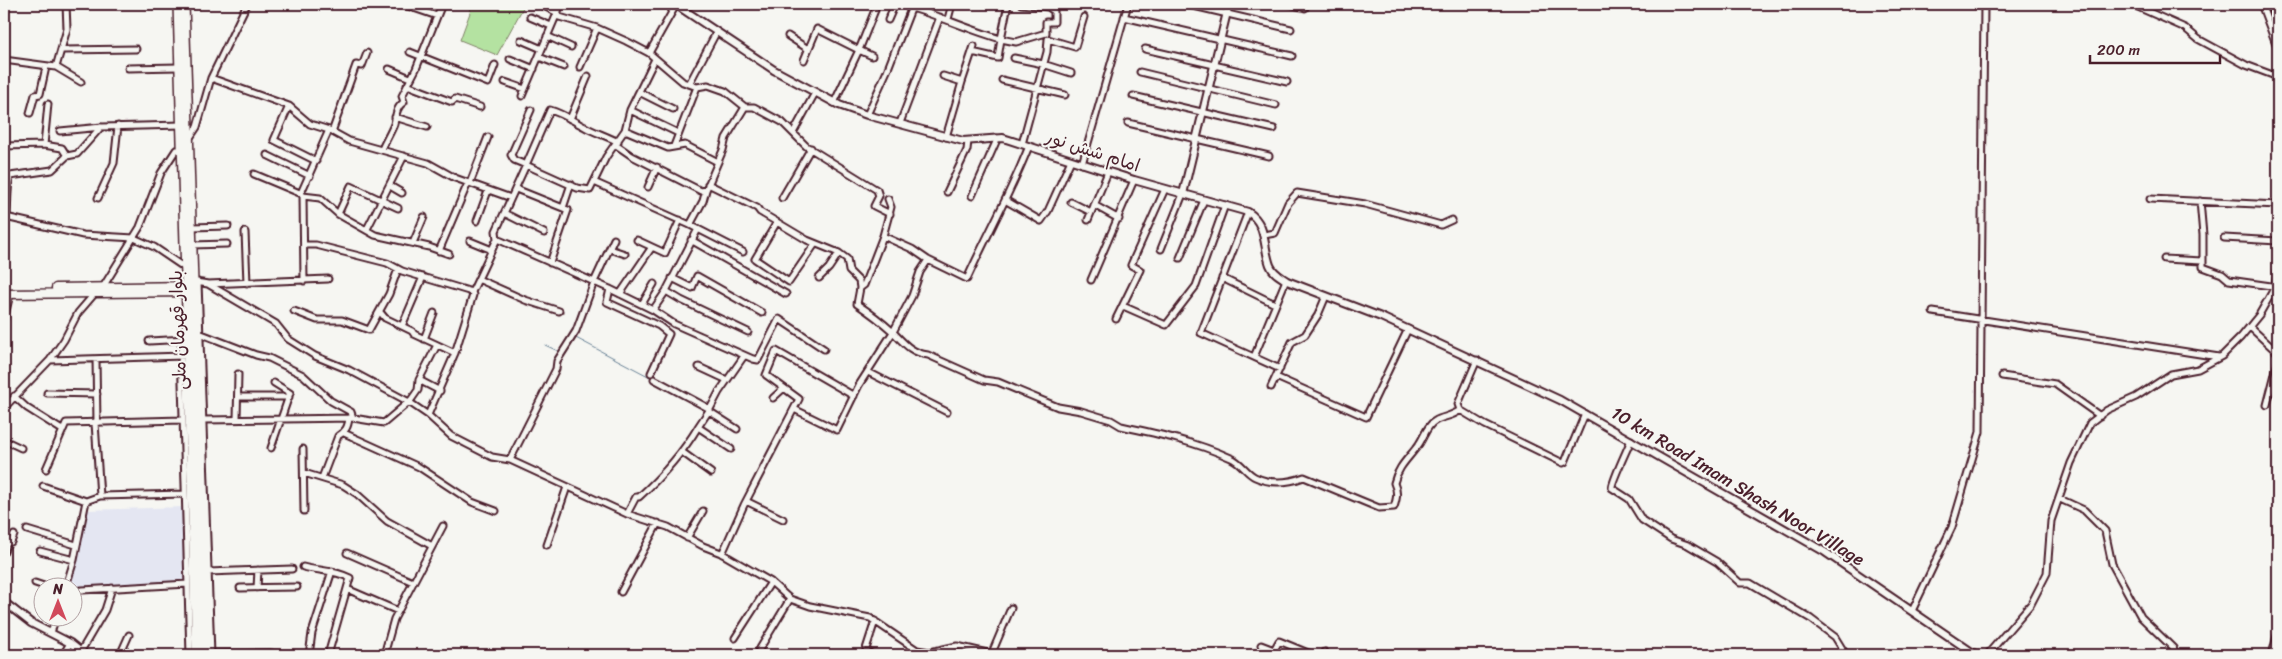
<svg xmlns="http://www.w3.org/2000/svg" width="2282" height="659" font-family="Sriracha,'Playpen Sans Arabic',sans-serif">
<rect width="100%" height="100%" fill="#f6f6f2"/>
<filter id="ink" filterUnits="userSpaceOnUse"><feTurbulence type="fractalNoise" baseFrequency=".02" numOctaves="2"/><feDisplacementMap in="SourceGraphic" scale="10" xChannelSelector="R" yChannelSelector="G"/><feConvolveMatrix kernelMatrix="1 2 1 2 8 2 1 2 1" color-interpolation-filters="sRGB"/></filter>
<g filter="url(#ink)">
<!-- built -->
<path fill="#e4e6f2" d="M184,507l1,75 -112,7 -1,-3h-5l19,-76z"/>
<!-- green -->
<path fill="#b4e2a1" stroke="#7f8066" d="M464,4h61l-28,51 -37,-15 11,-30z"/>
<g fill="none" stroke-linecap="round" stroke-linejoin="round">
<!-- stream -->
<path stroke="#698296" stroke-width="1" d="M574,337l78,41
M545,345l15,7"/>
<!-- canal -->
<path stroke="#7dc4dd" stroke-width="4.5" d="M2266,4l12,31
M2275,655l3,-13"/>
<!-- minor casing -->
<g stroke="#4a1f2b" stroke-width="9">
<path id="minor" d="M402,4l35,12
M539,4l19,9
M898,4c36,9 68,25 103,35l-3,19 -26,-6
M983,4h1
M1008,4l-7,35 15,3 30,-9v-11h8v-11l-6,-4 -27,-3
M1185,4l106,25
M1289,4l16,4
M2131,4l54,24 13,11 48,26 32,12
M2261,4l17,45
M2270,4l8,20
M556,16l41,12 29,13 23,12 34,29 14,5 11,-2 17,6 20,16h9l28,15 24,24 71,44 2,6 -5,10 16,8
M530,17l21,9
M1124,17l168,39
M948,19l4,-15
M888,20l7,-16
M547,36l24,11
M788,36l20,13
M521,40l21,9
M1145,49l142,33
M63,50l73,-1
M410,52l78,31 7,-18
M649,53l27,-48
M539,57l25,10
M1014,58l29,6 28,9
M510,59l24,10
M4,60l52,7 25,15
M804,60l13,-31 42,21 16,-40
M56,67l11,-38 -1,-25
M580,67l17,-39
M128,68l51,-1
M389,69l21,9
M1140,72l136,33
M943,76l19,6 -16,55
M211,78l78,28 21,18 19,6 20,11 79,22 27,15 56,20 15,-33 51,23 13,2 16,-33 19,-27 5,-20 25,-51
M1002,80l63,15
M505,82l20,7
M962,82l12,-36
M689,84l27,-51
M407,85l45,17 3,-3 25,8
M639,92l34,17
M522,96l39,-92
M1133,96l141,33
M834,103l25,-53 13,6
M289,106l-15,34 42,21
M531,110l-20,45 3,5 12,5 24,-55c14,4 23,11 35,17 11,6 22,9 33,15
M630,110l48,23
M30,113l5,-18 5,-1 6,-27
M867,115l20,-44 26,-67
M395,117l32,10
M570,119l18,-43
M900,123l40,-106
M1128,123l141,33
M625,130l43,18 17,-3 33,17
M60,131l42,-4 80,-2
M332,132l24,-67 6,1 5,-13
M793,133l22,-40
M189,139l8,-12 14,-49 36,-74
M1022,144l25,-92 1,-13 27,8 9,-30
M44,145l4,-41
M616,145l16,11 69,35 5,-1 17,-40 3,-12 19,-31
M4,146l40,-1 18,3 5,8 10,-2 24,-27
M674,146l23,-59
M382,149c3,-7 10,-19 12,-25 2,-8 2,-17 10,-22l-2,-6 14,-27 26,-65
M267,155l43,21
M1082,164l46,-160
M254,174l48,20
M594,182l96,43 53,27
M470,183l18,-46
M708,184l49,24 3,4 47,28 32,13 8,6 2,12 10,10 1,7 -3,16c12,8 24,17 35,27 12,12 19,22 36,24l56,25 14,2 60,25 23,4 30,9 10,6c38,8 75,16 110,32 10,4 15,15 24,19 15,7 33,6 49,0l75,31 15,-1c3,-9 4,-15 0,-24 4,-17 16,-26 25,-39 5,-7 8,-19 16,-23 8,-5 17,-4 25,-11l-2,-6 19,-44
M390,186l12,7
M648,187l9,-20
M516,189l52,21 -18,53
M947,192l20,-42 1,-9
M301,193l28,-63
M972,196l24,-54v-4
M98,198l16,-35 4,-37
M782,198l29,-50
M888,199l3,8 -8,29 29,13 16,11 39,19c20,-44 44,-87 62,-133
M2150,199l128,6
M1005,200l36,21 7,-10 23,-51
M2200,201l3,34v32l19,7 7,6 49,7
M1071,202l20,10
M1094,205l25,14
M563,208l8,-24
M1248,212l-47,121 79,36
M504,213l40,20
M338,214l13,-28 47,22
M4,216h3c1,-14 0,-26 3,-40l42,-6 15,-14
M7,216l3,2 73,17 51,3 20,9 31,21
M1088,220l20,-48
M477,221l11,-30
M777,222l-22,37 34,23 26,-38
M690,225l13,-24 3,-11
M191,227l37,-1
M367,229l37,-73
M245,232l2,51
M1264,235l11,-2 13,-30 9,-10 68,11 76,21 11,-5
M2224,238l54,3
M497,239l113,50 43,21 21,14 79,35 5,1 21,-41 45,30
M637,240l15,7
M691,240l95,54
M470,241l22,9
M413,243l11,-26
M192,245l35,-1
M305,245h11l71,18 15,8 70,21
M610,249l15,5
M1161,249l22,-55
M439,251l29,-68
M1180,258l24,-58
M2164,259l38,2
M672,278l20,10 5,-12 65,37
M819,278l10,-10 10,-15
M1222,278l53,26
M478,279l47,21 34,11
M1091,280l43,-100
M304,281l-1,-85 17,2 18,16 37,21 54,12 20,7
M196,282l12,2 120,-5
M198,282l13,373
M208,284l68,40 12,15 27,17 34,14 60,32 19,13 23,21 41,21 18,3 117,54 41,13 35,19 18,7 50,29 19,17 20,7 60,12 47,32 13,2 27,-6 39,9
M103,287l37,-60 21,-54 15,-23h6
M860,288l4,-3 19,-49
M610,289l-3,13 52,24 10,8 -18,39
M666,291l15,9 67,32
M620,294l32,-47 13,6 15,-33
M642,304l12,-20
M1123,306l43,19 30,-39 29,-81
M653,310l13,-19 32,-62
M294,311l23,9h25l27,10 20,-36 9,-25
M380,312l5,6 27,13 2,3 41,19
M1933,312l286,45
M1116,319l24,-49 -9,-5 34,-76
M4,320l6,-26
M402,326l21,-49
M2250,327l28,26
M199,333l57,22 13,3 34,17 28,26 20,11 2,6
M424,339l10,-26
M187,340l-6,9 9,306
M149,341l38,-2
M1254,357l32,-77
M96,359l1,64
M50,360l134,-4
M699,367l28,13
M868,372l79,40
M2002,376l53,8 45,32
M1276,377l90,40 42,-88
M654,379l56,30 -12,18
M419,380l21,11
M1271,387l21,-45 13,-7 13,-20 8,-19
M47,393l50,1
M14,396l13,12 35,22
M238,397h51
M773,398l11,-10 -18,-13 10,-24 78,45
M2267,405l11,-43
M4,408l46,-48 14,-20 14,-27 18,-21
M710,409l9,-17 25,-36
M794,409l43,21 22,-45 34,-53 19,-36 8,-24 8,-12
M1460,410l25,15 78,38 2,-1 20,-48
M709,411l28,18
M428,415l27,-62 18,-58 -1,-3 25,-53 -1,-8 15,-33
M237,419l1,-45
M203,420l150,-2 31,5 27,-23 7,-10 1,-10 18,-35
M95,423l5,73
M344,433l75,34 53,35 24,9
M4,440l17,8
M1631,440c-4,10 -20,43 -19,48l17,11 13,21 29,19 17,6 29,17 23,21h10l61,36 24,18 11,18
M271,448l19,-55 -16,-10
M303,449l1,62
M682,452l29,21
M510,460l46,-91 1,-8 19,-30 18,-49 20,-43
M46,469l20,-46 117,-3
M304,473l39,12 14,9 30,27 45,25
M322,478l16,-42c8,-5 10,-9 11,-18
M43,486l43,15 14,-5 85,-2
M2060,499l24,11 21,21 7,33 29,53 32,31 4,7
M746,501l37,18
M627,514l9,-17h3c23,-21 43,-43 59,-70l33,22
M27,530l49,15
M687,538l16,-27
M547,545l20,-58
M40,551l34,9
M4,552l3,-9 4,-1 3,-7
M347,553l66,29
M722,554l22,-49 55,-106 -15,-11
M303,567c16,4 32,3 47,11l-22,77
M208,572l84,-3
M35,583l9,3
M66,586l8,-26 12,-59
M240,588l57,-1
M257,588l1,-18
M347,589l51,22
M72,592l10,-2 106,-6
M621,592l37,-69
M1912,611l40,-84 28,-95 4,-428
M51,633l5,-17
M735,638l36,-56
M1261,645l13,5 5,-9 34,14
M759,650l31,-51
M81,651l24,-41 7,-22
M992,653l19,-45
M211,654l59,-1 15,2
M63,655l7,-12
M120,655l9,-20
M309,655l3,-22 20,-62
M384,655l10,-36 49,-93
M871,655l-5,-6 9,-28
M1323,655l2,-3
M1987,655l44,-51 16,-31 4,-52 20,-58 19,-40 17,-13 29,-13 35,-23 27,-5 24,-13 19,-19 18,-22 16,-28 3,-22
M2272,655l6,-23"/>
</g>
<!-- tertiary casing -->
<g stroke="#4a1f2b" stroke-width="10">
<path id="tertiary" d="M675,4l99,66 65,35 28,10 96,26 40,-3 131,42 114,32c19,12 15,34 22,53 3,8 10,11 17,16l94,36 179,83 265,152 151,103
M1183,194l46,-190
M4,602l27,21 39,20 15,12"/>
</g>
<!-- secondary casing -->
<g stroke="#4a1f2b" stroke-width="11">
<path id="secondary" d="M56,288l136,-2
M4,294l188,-2"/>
</g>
<!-- trunk casing -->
<g stroke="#4a1f2b" stroke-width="12">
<path id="trunk" d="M178,4l19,651
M184,4l21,651"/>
</g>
<!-- minor -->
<use href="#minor" stroke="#f6f6f2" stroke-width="5"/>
<!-- tertiary -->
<use href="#tertiary" stroke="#f6f6f2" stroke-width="6"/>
<!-- secondary -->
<use href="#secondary" stroke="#f6f6f2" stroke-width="8"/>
<!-- trunk -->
<use href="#trunk" stroke="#f6f6f2" stroke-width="9"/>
</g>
</g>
<g text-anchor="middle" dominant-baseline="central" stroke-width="4" stroke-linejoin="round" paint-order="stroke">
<!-- street labels -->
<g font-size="18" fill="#4a1f2b" stroke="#f6f6f2">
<text transform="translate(1093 151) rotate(18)">امام شش نور</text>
<text transform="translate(178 330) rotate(-92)">بلوار قهرمان ملی</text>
<text transform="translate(1738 486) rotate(31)">10 km Road Imam Shash Noor Village</text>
</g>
</g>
<!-- margin -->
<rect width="2282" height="659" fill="none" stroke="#f6f6f2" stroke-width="20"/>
<rect x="10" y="10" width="2262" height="639" fill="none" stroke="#4a1f2b" stroke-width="2" filter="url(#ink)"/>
<!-- north arrow -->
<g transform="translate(58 602)"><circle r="24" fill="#f6f6f2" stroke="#b1a0a2"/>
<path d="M0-4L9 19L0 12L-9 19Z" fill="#d1495b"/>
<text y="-8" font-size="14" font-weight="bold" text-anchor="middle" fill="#4a1f2b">N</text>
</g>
<!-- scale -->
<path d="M2090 55v8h130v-8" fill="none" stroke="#4a1f2b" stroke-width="2.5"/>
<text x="2097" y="55" font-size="15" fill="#4a1f2b" stroke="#f6f6f2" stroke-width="4" paint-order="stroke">200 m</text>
</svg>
